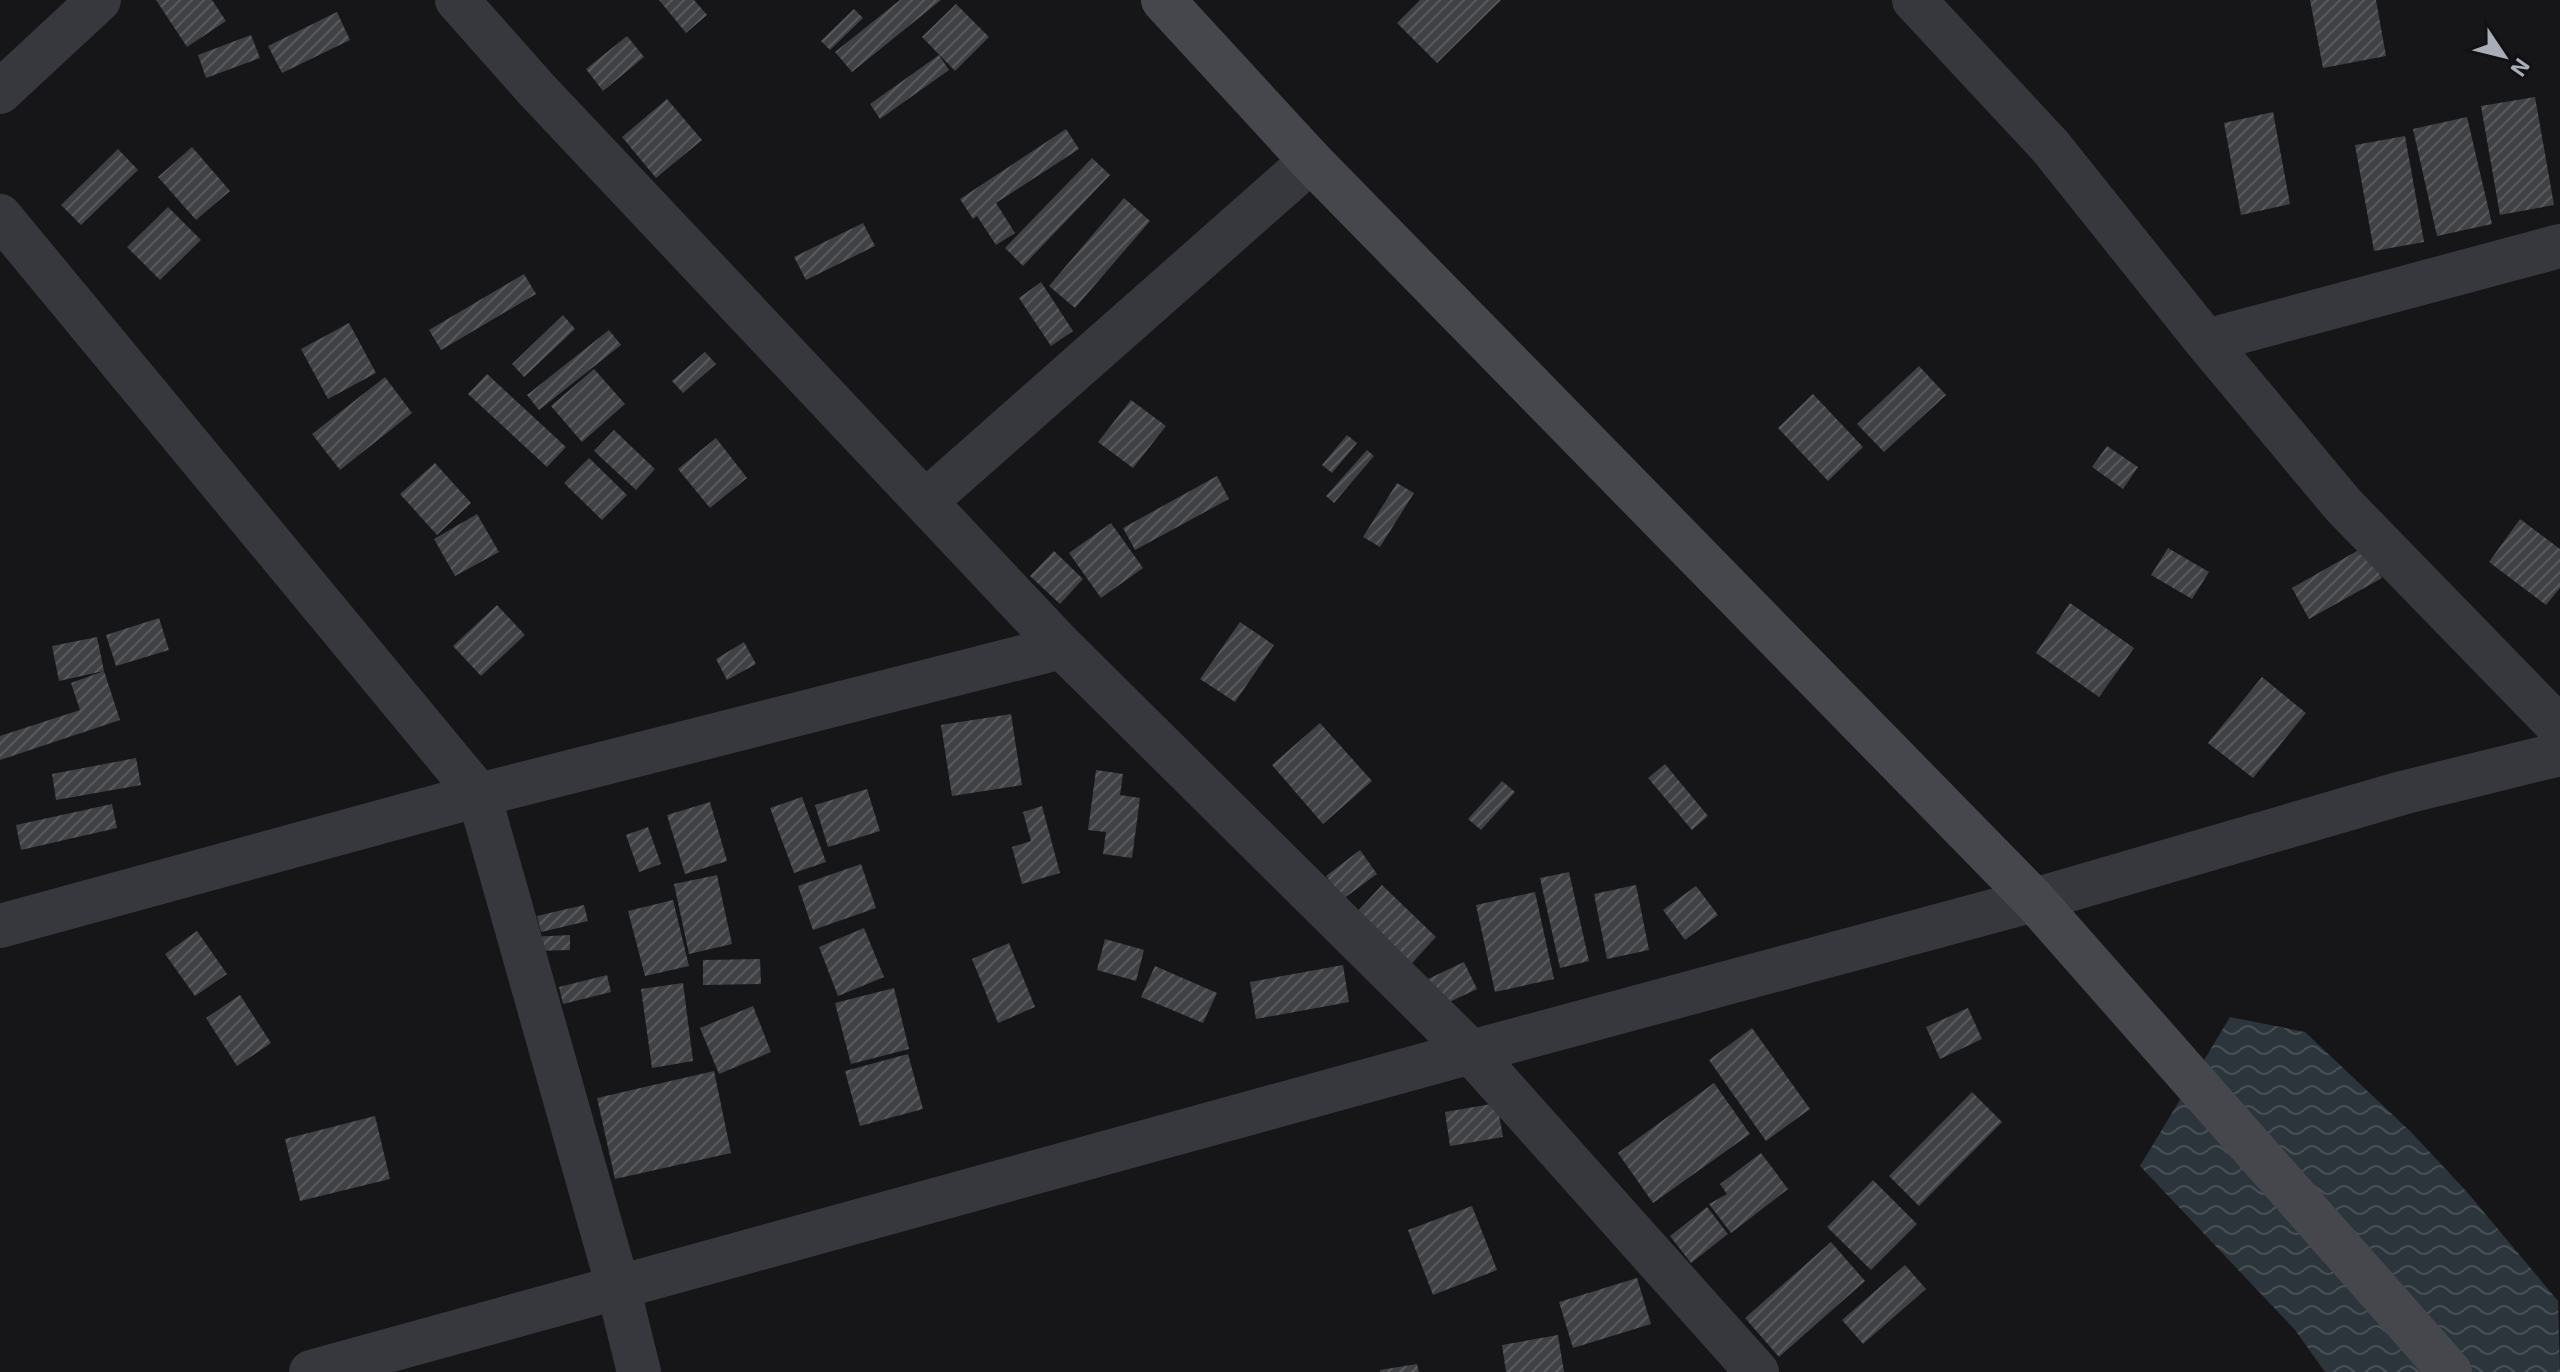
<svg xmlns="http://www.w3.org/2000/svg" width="2560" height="1372" font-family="'Exo 2',sans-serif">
<defs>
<pattern id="water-waves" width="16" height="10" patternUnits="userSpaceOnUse" patternTransform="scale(2)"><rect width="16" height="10" fill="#2c353c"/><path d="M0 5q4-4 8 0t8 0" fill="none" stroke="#485056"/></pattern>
<pattern id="building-hatch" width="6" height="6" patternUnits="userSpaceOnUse" patternTransform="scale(2)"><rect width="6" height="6" fill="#404145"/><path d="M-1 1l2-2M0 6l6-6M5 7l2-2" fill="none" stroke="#595a5e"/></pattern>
</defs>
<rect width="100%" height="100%" fill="#161618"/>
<!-- water -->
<path fill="url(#water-waves)" d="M2230,1017l75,15 106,100 56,60 91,109 2,71h-235l-30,-42 -155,-164z"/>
<!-- building -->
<path fill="url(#building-hatch)" d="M156,0h56l14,21 -39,26z
M659,0h35l13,15 -21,18z
M900,0h41l-89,72 -17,-20z
M1420,0h81l-64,63 -40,-40z
M2310,0h66l10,56 -63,12z
M956,4l33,33 -34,34 -33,-34z
M854,9l9,9 -33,32 -9,-9z
M337,12l13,28 -68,33 -14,-27z
M251,35l9,23 -54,20 -8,-23z
M627,36l17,21 -41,34 -17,-22z
M939,55l10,15 -69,49 -10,-15z
M2535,97l19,108 -54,10 -19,-109z
M667,99l35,41 -46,38 -34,-41z
M2273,112l17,92 -49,11 -17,-92z
M2467,117l25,107 -55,12 -24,-107z
M1066,129l13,20 -83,54 19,30 -19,12 -19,-29 -4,3 -13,-20z
M2405,136l19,106 -50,9 -19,-106z
M192,147l38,44 -34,29 -38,-43z
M118,149l20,21 -57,55 -20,-20z
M1092,158l18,17 -87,91 -18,-18z
M1124,198l26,23 -75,87 -26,-22z
M168,207l33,33 -41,40 -33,-33z
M863,223l12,23 -69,34 -12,-23z
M524,274l12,20 -95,56 -12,-20z
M1041,282l32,49 -22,15 -32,-48z
M563,315l12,14 -51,48 -12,-13z
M349,323l27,50 -48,26 -27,-50z
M609,330l12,15 -82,65 -12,-15z
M705,352l11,12 -33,29 -11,-12z
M1919,366l27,29 -62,57 -27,-28z
M594,369l31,35 -43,38 -31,-36z
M487,374l79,73 -19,20 -79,-73z
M385,377l27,36 -72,57 -28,-36z
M1813,394l50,53 -35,34 -50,-53z
M1131,400l35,26 -33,42 -35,-26z
M614,430l41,39 -19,21 -42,-39z
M1347,435l10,8 -25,30 -10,-8z
M716,438l31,40 -37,30 -32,-39z
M2107,446l31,21 -15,22 -31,-22z
M1367,450l7,6 -40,47 -8,-7z
M589,458l38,37 -25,25 -38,-37z
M435,463l36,40 -34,32 -37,-41z
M1217,476l12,23 -94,51 -12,-22z
M1397,483l17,10 -34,54 -17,-10z
M477,514l22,38 -44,24 -21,-37z
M2520,519l40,30v39l-14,17 -57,-43z
M1111,523l32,45 -42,30 -32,-45z
M2364,547l18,31 -73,41 -17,-31z
M2168,548l41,24 -17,27 -41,-24z
M1054,551l29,28 -23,25 -30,-28z
M2070,603l64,45 -35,49 -63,-44z
M497,605l28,30 -44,41 -28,-30z
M159,618l10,32 -53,16 -10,-31z
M1240,622l34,23 -39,57 -35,-23z
M97,637l7,34 -45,10 -7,-35z
M744,642l12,22 -29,16 -11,-21z
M104,671l16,49 -120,40v-24l80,-26 -9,-27z
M2262,677l44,36 -53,65 -45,-35z
M1011,714l11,71 -70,11 -11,-71z
M1320,723l52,58 -49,43 -51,-59z
M136,758l5,27 -85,15 -4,-26z
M1665,764l43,52 -16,14 -44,-52z
M1096,770l27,4 -3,21 20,3 -8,60 -29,-4 3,-22 -18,-2z
M1502,781l13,11 -34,38 -13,-11z
M867,789l13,42 -52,16 -13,-42z
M802,797l24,65 -32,11 -24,-65z
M710,802l17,59 -42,13 -18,-59z
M112,804l5,24 -96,22 -5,-25z
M1042,806l18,67 -38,11 -10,-37 19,-6 -8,-29z
M648,827l13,37 -22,8 -13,-37z
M1360,850l17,24 -34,25 -17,-23z
M861,864l15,44 -63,22 -15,-44z
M1569,872l20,89 -29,7 -20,-90z
M717,875l15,69 -43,10 -15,-70z
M1382,885l54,52 -25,27 -54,-52z
M1636,885l13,65 -42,9 -13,-65z
M1696,886l22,29 -33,25 -22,-30z
M1535,892l19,87 -59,13 -19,-87z
M673,900l16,66 -44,10 -17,-65z
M584,905l4,16 -47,11 -4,-16z
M864,928l20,49 -46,19 -19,-49z
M197,931l30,43 -32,22 -30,-42z
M570,935v15l-39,1v-14z
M1105,939l39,11 -8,31 -39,-11z
M1009,943l26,64 -37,16 -26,-64z
M760,959l1,25 -58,1v-25z
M1464,962l13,27 -36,17 -13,-27z
M1343,965l6,37 -93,17 -6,-37z
M1155,966l62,27 -14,30 -62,-26z
M607,975l4,17 -48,12 -4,-17z
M683,983l10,78 -41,7 -11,-79z
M894,988l15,61 -58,15 -16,-61z
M240,995l31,48 -34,23 -31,-48z
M753,1006l18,46 -52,22 -19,-46z
M1968,1008l14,31 -42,20 -14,-32z
M1752,1028l58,81 -44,32 -57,-81z
M908,1054l15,55 -63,17 -15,-55z
M714,1071l17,82 -116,26 -18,-81z
M1714,1083l36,51 -97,69 -35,-50z
M1972,1092l30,30 -83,84 -30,-30z
M1497,1103l6,34 -53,9 -5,-34z
M375,1116l15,63 -90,22 -15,-62z
M1761,1153l27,36 -57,44 -22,-29 18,-10 -7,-10z
M1873,1180l44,44 -46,46 -44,-43z
M1472,1206l25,64 -64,25 -25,-65z
M1707,1207l21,27 -37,29 -21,-27z
M1831,1242l34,39 -86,76 -34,-39z
M1905,1265l21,24 -63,55 -21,-24z
M1637,1278l14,46 -78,24 -14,-46z
M1558,1335l6,37h-58l-4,-27z
M1417,1364l2,8h-39v-2z"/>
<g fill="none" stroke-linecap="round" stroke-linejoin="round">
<!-- street -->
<path stroke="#37383d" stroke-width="44" d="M457,0l79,89 526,558 409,405 286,320
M1914,0l136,146 156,195 138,165 216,222
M0,92l99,-92
M0,216l479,579 139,492 21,85
M2206,341l354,-95
M925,502l386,-341
M0,926l479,-131 583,-148
M311,1372l1160,-320 563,-152 368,-107 158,-39"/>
<!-- secondary -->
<path stroke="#45474d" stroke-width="44" d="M1163,0l148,161 723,739 416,472"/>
</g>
<!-- north arrow -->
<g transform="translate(2504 56) rotate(125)" stroke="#111113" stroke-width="6" paint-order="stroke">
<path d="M0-6L14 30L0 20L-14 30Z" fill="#a8adb8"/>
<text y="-12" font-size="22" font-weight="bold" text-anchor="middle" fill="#a8adb8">N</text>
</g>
</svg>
